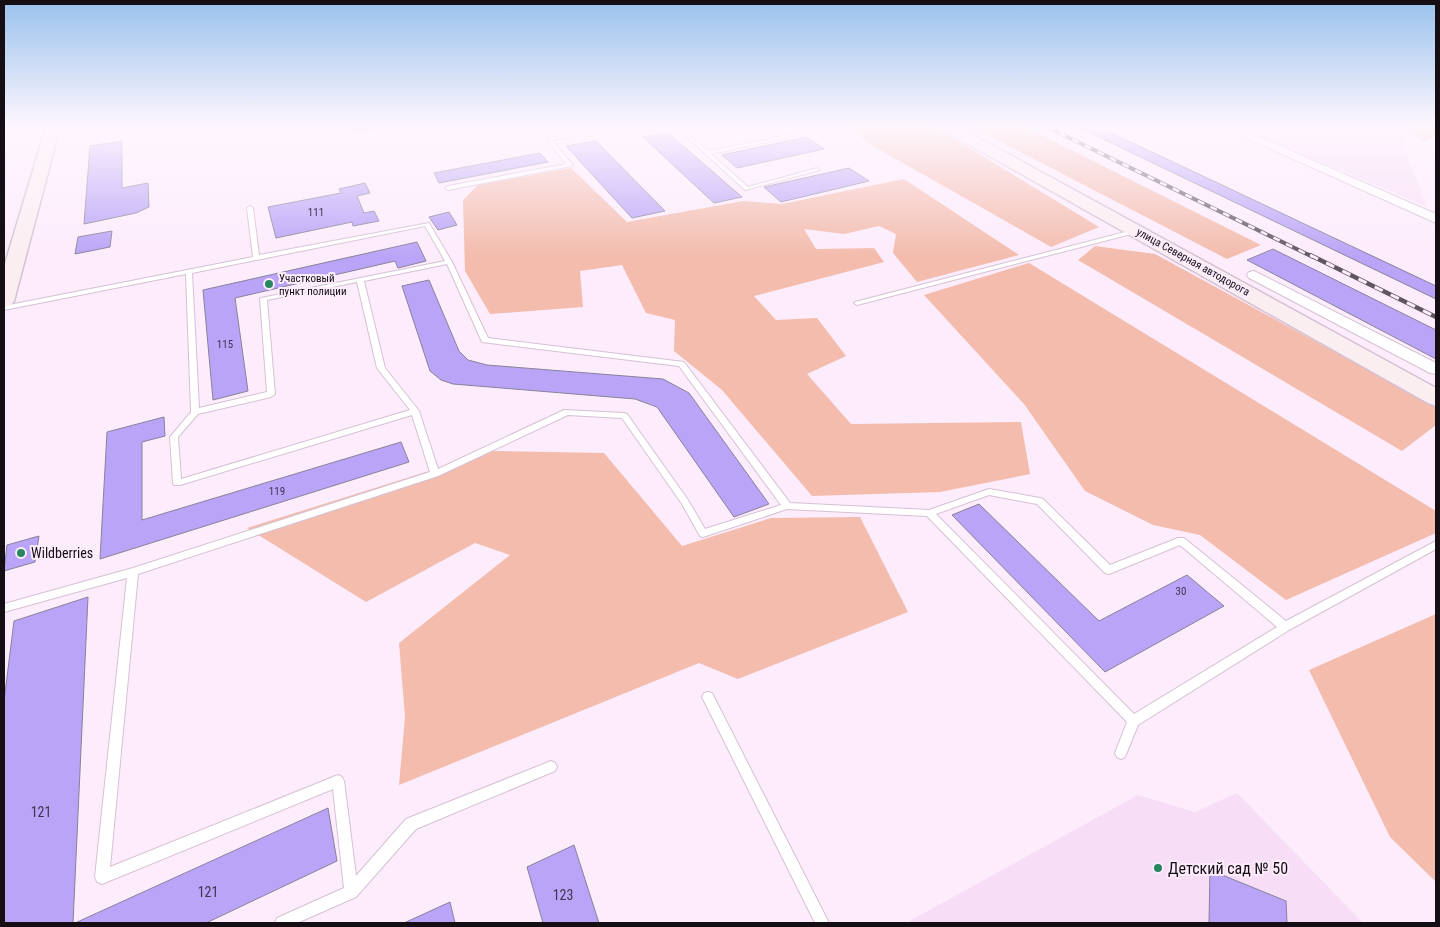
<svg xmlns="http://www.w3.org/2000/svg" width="1440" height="927" font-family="'Roboto Condensed',sans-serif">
<rect width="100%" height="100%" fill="#fdecfc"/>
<!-- built -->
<path fill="#f8ddf6" d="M1238,127h159l29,79z
M1237,793l126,130h-457l232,-128 57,17z"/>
<!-- green -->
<path fill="#f3bcad" d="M848,127h87l164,100 -48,20 -176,-100z
M972,127h53l236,118 -34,14z
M1404,127h32v9l-12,6z
M571,168l56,54 116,-21 39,3 122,-25 115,76 -102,27 -24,-29 3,-19 -17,-8 -35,8 -40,-5 12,20 58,-1 10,14 -130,34 22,24 41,-2 29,38 -39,18 44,50 170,-2 9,52 -90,18 -128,4 -90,-106 -48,-39 1,-31 -29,-7 -24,-48 -42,6 3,36 -93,7 -25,-43 -2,-71 15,-15z
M1095,246l60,8 281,153v18l-34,26 -324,-191z
M1029,263l407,248v22l-150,67 -86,-65 -47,-10 -68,-34 -61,-87 -100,-109z
M493,451l111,2 78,93 89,-28 89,-1 48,95 -170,67 -39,-16 -300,122 6,-68 -6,-74 111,-88 -35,-12 -109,59 -119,-74z
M1436,614v268l-46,-45 -81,-167z"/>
<!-- building -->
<path fill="#b9a4f7" stroke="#878299" d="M354,127h28l-26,5z
M1078,127h21l337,159v13z
M668,133l74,64 -28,6 -71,-66z
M807,137l17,12 -87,19 -15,-13z
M122,141v47l26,-5 1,24 -13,6 -52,11 6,-78z
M596,141l69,70 -33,7 -66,-72z
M540,153l8,9 -109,21 -5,-10z
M849,168l20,13 -88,21 -17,-15z
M365,183l5,10 -13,3 7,17 10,-2 5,10 -26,5 -1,-4 -76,16 -8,-31 73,-14 -2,-4z
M449,212l8,13 -19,5 -9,-13z
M112,231l-2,16 -35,7 3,-17z
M417,242l9,19 -28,7 -3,-7 -160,37 13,93 -35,9 -10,-110z
M1273,249l163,81v29l-189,-99z
M429,280l30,71 9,9 19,5 176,14 26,14 80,111 -35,13 -77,-110 -22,-8 -182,-15 -12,-4 -11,-9 -28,-85z
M164,417l1,19 -23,6v78l259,-78 8,20 -309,97 7,-127z
M979,504l120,117 88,-46 37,31 -119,66 -153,-157z
M39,536l-4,26 -31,9 3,-26z
M88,597l-15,326h-69v-222l10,-80z
M328,808l9,53 -131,62h-131z
M574,845l25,78h-56l-16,-56z
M1210,870l76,31 1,22h-78z
M450,902l5,21h-51z"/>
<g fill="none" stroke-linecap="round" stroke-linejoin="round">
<!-- lane casing -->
<g stroke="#d5c1d3" stroke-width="2">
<path id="lane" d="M614,127h11l-73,13 20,24v2l-124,24 -3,-2 3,-2 118,-22 -19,-24v-2z
M676,127h5l27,24 81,-16 1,1 -3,2 -76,16 37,33 69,-19 3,2 -75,20z
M250,206l3,2 6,47 170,-32 23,39 36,76 196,24 106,141 139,7 60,-21 51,9 3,1 67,66 68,-27h6l102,83 150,-80v8l-147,81 -151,95 -13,32 -4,2 -4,-2 -2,-4 12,-31 -200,-206 -140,-7 -84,28 -3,-1 -18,-32 -60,-86 -54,-3 -130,61 -300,98 -28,293 228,-92 4,2 2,4 12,95 50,-57 145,-58 4,2 2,4 -2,4 -139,58 -60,68 -59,26h-22l2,-5 67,-30 -11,-99 -231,95 -5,-2 -2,-5 32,-299 -123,34v-8l129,-36 297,-96 -18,-57 -232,70h-6l-1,-2 -3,-46 21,-25 -5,-138 -182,36v-4l249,-49 -6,-49zM425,226l20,35 -184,37 -1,1 7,93 -68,16 -7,-135zM447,264l35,78 197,24 102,139 -76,24 -17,-29 -61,-86 -3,-1 -60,-3 -126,59 -19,-58 -34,-43 -21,-87zM357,282l20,86 33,42 -229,69 -3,-42 20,-23 73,-17 4,-3 -8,-94zM989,495l48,9 68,69 4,1 71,-29 97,82 -143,87 -198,-200z
M1137,229l2,1v2l-282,73 -3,-2 1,-1z
M708,692l4,1 117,230h-14l-113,-226 2,-4z"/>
</g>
<!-- street casing -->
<g stroke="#d5c1d3" stroke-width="2">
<path id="street" d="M1222,127h14l200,87v9z
M1254,271l182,92v11l-6,-1 -181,-95 -2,-3 2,-3z"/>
</g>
<!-- secondary casing -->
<g stroke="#d5c1d3" stroke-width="3">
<path id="secondary" d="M46,127h14l-46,174 -3,4 -7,2v-40z
M941,127h18l477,261v18l-8,-3 -485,-273z"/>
</g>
<!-- lane -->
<use href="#lane" fill="#fff" fill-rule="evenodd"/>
<!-- street -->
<use href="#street" fill="#fff" fill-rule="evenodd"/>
<!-- secondary -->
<use href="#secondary" fill="#fbeef1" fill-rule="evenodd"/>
<!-- rail-far1 casing -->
<g stroke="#605660" stroke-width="4">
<path id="rail-far1" d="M1047,127l266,130"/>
</g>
<!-- rail casing -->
<g stroke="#605660" stroke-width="4.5">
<path id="rail" d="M1310,255l126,62"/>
</g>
<!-- rail-far1 -->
<use href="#rail-far1" stroke="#fdecfc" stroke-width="2.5" stroke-dasharray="7" stroke-linecap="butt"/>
<!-- rail -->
<use href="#rail" stroke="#fdecfc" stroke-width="3" stroke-dasharray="9" stroke-linecap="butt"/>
</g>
<!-- sky -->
<linearGradient id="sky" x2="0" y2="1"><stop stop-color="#99c2ed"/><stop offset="0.49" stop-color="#fef6fe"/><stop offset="1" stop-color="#fef6fe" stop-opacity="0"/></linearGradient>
<rect width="1440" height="257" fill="url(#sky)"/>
<!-- markers -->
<g fill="#278760" stroke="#fdecfc" stroke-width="2">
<circle cx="269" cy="284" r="5"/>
<circle cx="21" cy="553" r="5"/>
<circle cx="1158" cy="868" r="5"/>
</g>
<g text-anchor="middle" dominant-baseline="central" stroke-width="4" stroke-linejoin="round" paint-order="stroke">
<!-- number labels -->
<g font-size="11" fill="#3e344e">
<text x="316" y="212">111</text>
<text x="225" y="344">115</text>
<text x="277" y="491">119</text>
<text x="1181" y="591">30</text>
</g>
<!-- far-street labels -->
<g font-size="11" fill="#150e15" stroke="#fdecfc">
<text transform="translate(1193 262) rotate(29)">улица Северная автодорога</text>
</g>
<!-- far-poi labels -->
<g font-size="11" fill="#150e15" stroke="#fdecfc" text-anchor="start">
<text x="279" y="278">Участковый<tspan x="279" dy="13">пункт полиции</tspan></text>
</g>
<!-- poi labels -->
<g font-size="14" fill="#150e15" stroke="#fdecfc" text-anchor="start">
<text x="31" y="553">Wildberries</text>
</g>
<!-- near-number labels -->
<g font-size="14" fill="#3e344e">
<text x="41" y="812">121</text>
<text x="208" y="892">121</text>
<text x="563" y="895">123</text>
</g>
<!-- near-poi labels -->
<g font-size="16" fill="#150e15" stroke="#fdecfc" text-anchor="start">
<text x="1168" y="868">Детский сад № 50</text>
</g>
</g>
<!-- border -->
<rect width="1440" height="927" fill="none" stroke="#150e15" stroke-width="10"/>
</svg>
